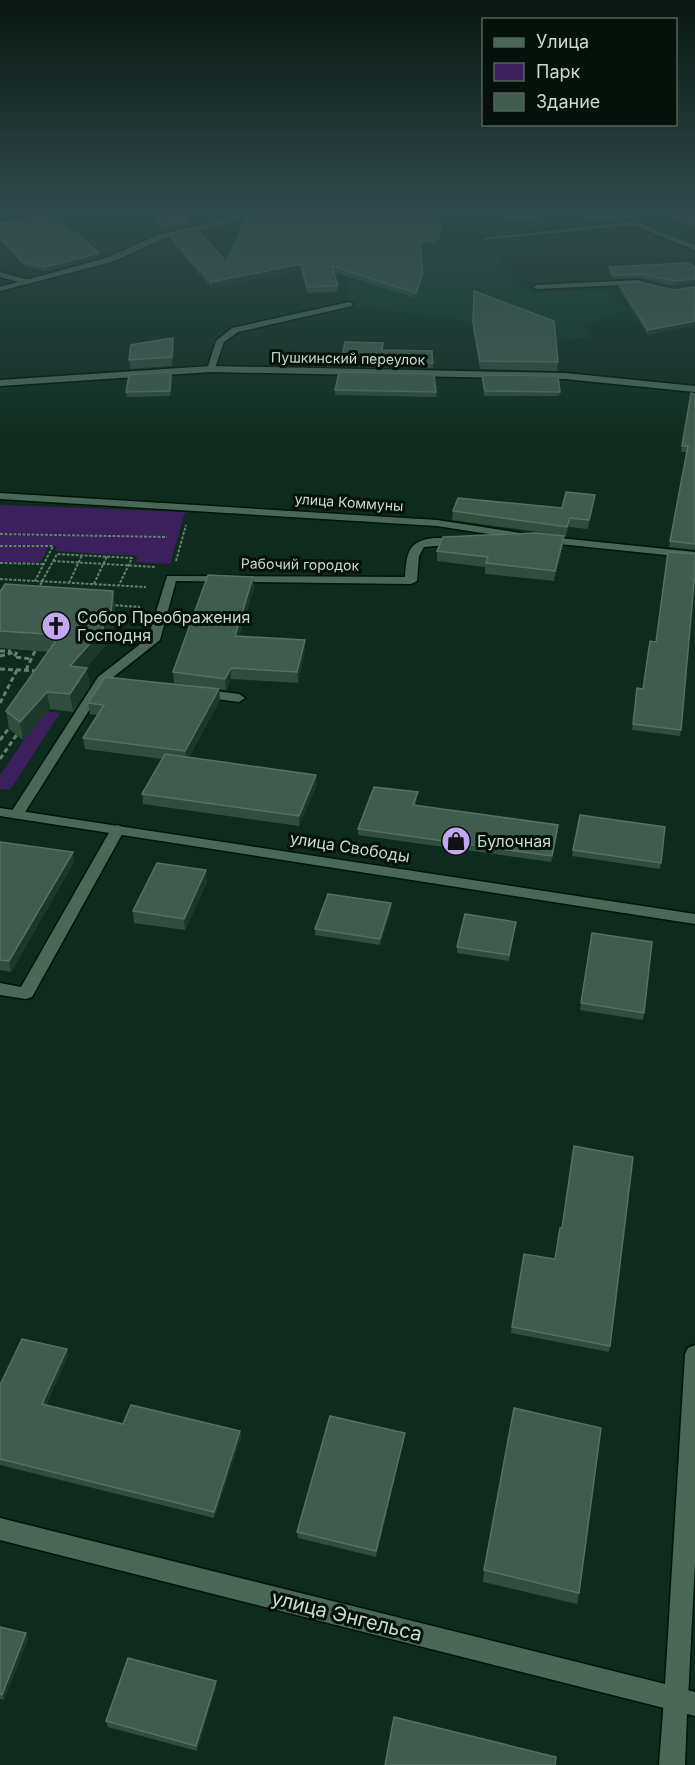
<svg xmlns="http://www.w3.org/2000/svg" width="695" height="1765" font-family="Inter,sans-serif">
<rect width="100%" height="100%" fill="#0d2c1d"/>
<!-- built -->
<path fill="#103726" d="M245,210h387l11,7 -49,6 18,12 -119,12 23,37 18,9 69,-3 25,20 -44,15 7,12 -81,12 -44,-28 -113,-15 -7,-4 5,-24 -54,-13 -76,-5z"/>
<!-- green -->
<path fill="#3c1f5d" d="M0,505h6l179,7 -15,52 -35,-2 3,-6 -83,-5 2,-5 -57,-1v-10l169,1 -169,-3z
M0,547h48l-7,15h-41z
M44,711l16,2 -50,77 -10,-1v-14z"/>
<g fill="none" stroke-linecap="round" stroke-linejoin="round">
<!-- service casing -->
<g stroke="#001407" stroke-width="3">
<path id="service" d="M76,210h18l-94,16v-4z
M636,221l3,4 -154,15 -4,-2z
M0,272l29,8 1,2 -4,2 -26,-7z
M349,302l4,2 -1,2 -114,26 -14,10 -10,29 -7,-2 9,-28 16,-13z
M434,538h25l6,3 -6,3 -35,3 -5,9 -2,25 -6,3 -235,-3 -16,59 -53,42 -85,135h-10l-2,-3 88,-137 50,-39 19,-62 238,1c2,-23 2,-36 29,-39z
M200,689l39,5 6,4 -6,4 -44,-6v-6z
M118,825l7,4 -93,168 -6,2 -26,-4v-12l21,4 90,-158z"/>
</g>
<!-- minor casing -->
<g stroke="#001407" stroke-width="3">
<path id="minor" d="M235,210h8l-6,10 -6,3 -66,15 -53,24 -112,29v-4l106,-29 54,-24 66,-15 5,-2z
M633,221l62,24v5l-62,-25z
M639,280l4,2 -1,2 -105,5 -4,-2 4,-2z
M211,366l354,7 130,13v6l-130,-13 -354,-7 -211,14v-6z
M0,493l437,27 103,16 155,16v6l-155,-16 -103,-16 -437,-27z
M0,808l695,106v10l-695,-108z
M695,1345v217l-7,137 -3,9 -9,3 -676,-171v-22l665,166 20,-330 3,-6z"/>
</g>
<!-- tertiary casing -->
<g stroke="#001407" stroke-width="3">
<path id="tertiary" d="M676,1687l19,5v24l-8,-2 -2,51h-26l5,-66 3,-9z"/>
</g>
<!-- path-far1 -->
<path stroke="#657e71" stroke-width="2" stroke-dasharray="3 1.5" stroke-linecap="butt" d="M0,534l167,3
M0,546h53l-18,35
M53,561l103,6
M176,561l10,-36
M0,563l44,1
M0,579l146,8
M69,583l13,-28
M94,584l13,-28
M38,589l19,-35 75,4 -13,27
M111,605l29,2"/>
<!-- path -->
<path stroke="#657e71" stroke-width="3" stroke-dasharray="5 3" stroke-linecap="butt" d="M0,651h11
M17,652l-3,5 18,2
M0,656l16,-4
M0,669l39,2
M26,670l9,-19
M0,703l17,-33
M0,740l12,-16
M0,759l20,-29"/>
<!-- service -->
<use href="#service" fill="#496857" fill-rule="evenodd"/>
<!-- minor -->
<use href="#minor" fill="#496857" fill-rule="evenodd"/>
<!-- tertiary -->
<use href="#tertiary" fill="#496857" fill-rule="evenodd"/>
</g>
<!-- wall -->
<path fill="#304d3e" d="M493,210h130l-5,11 -24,2 -14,-7 -71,7z
M654,210h41v18z
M151,214l37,7 1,4 -26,6 -11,-13z
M0,225l99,28v4l-54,14 -22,-6 -23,-25z
M442,231l-6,14 -16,3 3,31 -8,19 -81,-26 4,14v6l-31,1 -6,-23 -90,18 -41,-49 -1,-5 57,28z
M688,263l-15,23 -33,-8 -27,1 -4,-7v-5z
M619,283l55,7 -26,45 -30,-48z
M474,291l84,71 -1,9 -77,-2 -7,-39z
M174,346l-2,20 -42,3 -1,-9z
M383,350l50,13v5l-92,-2v-4z
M482,375l78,17 -1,4h-75l-2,-16z
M172,377l-2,19 -43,1 -1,-5z
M335,390l101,2v5l-101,-2z
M691,393l4,1v156l-26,-3 18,-95h-6z
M595,495l-1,9 -6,25 -19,-2 -3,9 -114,-16 1,-9 109,-3z
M563,547l-9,34 -69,-7v-7l-48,-6v-10z
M253,577l1,11 -15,48 66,14 -7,33 -67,-4 -5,11 -52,-7 -1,-11z
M113,591l2,16 -2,24 -8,10v5l-19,22 4,18 -17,26 -23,-3 -27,31 -14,-11 -3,-18 43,-59 -49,-4v-56z
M637,688l6,1 38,41 -1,6 -48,-6z
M220,700l-31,57 128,27 -18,42 -156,-22 -1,-10 20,-35 -77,-10 -2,-11 15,-23 -8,-1 -2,-11z
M417,798l-2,8 143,25 -7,31 -193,-27v-6z
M665,827l-5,42 -88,-13 1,-6z
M0,842l74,20 -63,110 -11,-2z
M206,870l1,12 -22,48 -51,-7 -1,-12z
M391,903v6l-11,36 -65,-10v-6z
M516,922l-7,39 -52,-8v-6z
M592,933l52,80 -1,7 -63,-10z
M562,1228l48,118 -1,6 -98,-19 13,-79 31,5z
M67,1349l1,7 -22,49 77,19 117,7 1,6 -27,81 -214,-53v-80z
M405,1433l-1,6 -28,118 -78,-19 -1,-6z
M484,1570l95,23 -2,11 -94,-22z
M0,1627l28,12 -24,61 -4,-1z
M216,1681v6l-19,64 -89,-24 -2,-6z"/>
<!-- shaded-wall -->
<path fill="#1b392a" d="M622,210h1l-5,11 -24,2v-4z
M580,212v4l-71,7 1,-4z
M188,221l1,4 -26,6 -1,-4z
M442,225v6l-6,14 -16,3v-5z
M99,253v4l-54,14v-4z
M301,264v6l-90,18v-6z
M423,273v6l-8,19 1,-5z
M695,279v4l-22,3 1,-5z
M695,321v4l-47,10v-5z
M173,338l1,8 -2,20v-9z
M595,495l-1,9 -6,25 1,-9z
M570,518l-1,9 -3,9 1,-9z
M564,536l-1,11 -9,34 1,-10z
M253,577l1,11 -18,58 -1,-10z
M113,591l2,16 -2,24 -8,10v5l-32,38 -3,-18 33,-43z
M305,640v10l-7,33 -1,-11z
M87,668l3,18 -17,26 -3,-18z
M231,668v11l-5,11 -1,-11z
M219,689l1,11 -34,63 -1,-12z
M47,692l3,17 -27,31 -3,-18z
M316,775l1,9 -18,42v-10z
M73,852l1,10 -63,110 -2,-11z
M206,870l1,12 -22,48 -1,-11z
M391,903v6l-11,36v-6z
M67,1349l1,7 -24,54 -2,-6z
M240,1431l1,6 -27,81v-6z
M405,1433l-1,6 -28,118v-6z
M26,1633l2,6 -24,61 -2,-5z
M216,1681v6l-19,64 -1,-5z"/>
<!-- building -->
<path fill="#405c4e" stroke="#567062" stroke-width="1.5" d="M156,210h22l10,11 -26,6 -11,-13z
M251,210h174l17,15 -5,15 -17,3 3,30 -7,20 -84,-27 6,20 -31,1 -6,-23 -90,18 -42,-48 27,-6 30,34z
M499,210h123l-4,7 -24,2 -14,-7 -70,7z
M663,210h32v14z
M51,217l20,16h5l23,20 -54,14 -23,-6 -22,-24v-12z
M688,263l7,4v12l-21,2 -34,-7 -26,1 -5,-8z
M639,282l35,8 21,-3v34l-47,9 -29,-47z
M474,291l80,30 4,41 -78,-1 -7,-39z
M173,338l-1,19 -43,3 2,-15z
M345,342l38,1 -1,7 50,1 1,12 -92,-1z
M171,372l-1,19 -44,1 3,-17z
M339,372l95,2 2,18 -101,-2z
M482,375l76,1 2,16 -75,-1z
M691,393l4,1v150l-25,-3 18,-95h-6z
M566,492l29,3 -6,25 -19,-2 -3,9 -114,-16 5,-13 104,10z
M536,533l28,3 -9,35 -69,-8 2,-6 -51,-6 6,-14z
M668,552l27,2v18l-14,158 -48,-6 4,-36 6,1 7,-48 6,1z
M208,575l45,2 -18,59 70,4 -8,32 -66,-4 -6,11 -52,-7z
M5,584l108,7 -2,23 -8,9v6l-33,37 17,2 -17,26 -23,-2 -27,30 -14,-11 54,-76 -60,-4v-39z
M105,677l114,12 -34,62 -102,-13 21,-33 -16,-2z
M165,754l151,21 -17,41 -157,-22z
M374,787l44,5 -5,13 145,20 -6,31 -194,-27z
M580,815l85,12 -4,36 -88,-13z
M0,842l73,10 -64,109 -9,-1z
M157,863l49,7 -22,49 -51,-8z
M328,894l63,9 -11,36 -65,-10z
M465,914l51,8 -7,33 -52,-8z
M592,933l60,9 -8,71 -63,-10z
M574,1146l59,11 -23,189 -98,-19 12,-73 31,5 5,-31h2z
M22,1339l45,10 -25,55 81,20 8,-19 109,26 -26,81 -214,-53v-74z
M514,1408l87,20 -22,165 -95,-23z
M330,1416l75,17 -29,118 -79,-19z
M0,1627l26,6 -24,62 -2,-1z
M128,1658l88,23 -20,65 -90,-25z
M394,1717l162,40 -1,8h-170z"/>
<!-- sky -->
<linearGradient id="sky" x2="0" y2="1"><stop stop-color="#071810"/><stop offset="0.46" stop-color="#2f4b4c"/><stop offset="1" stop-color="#2f4b4c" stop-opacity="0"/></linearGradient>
<rect width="695" height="457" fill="url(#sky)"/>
<!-- icons -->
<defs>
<g id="church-disc" transform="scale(1.5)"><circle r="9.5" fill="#c4a7f1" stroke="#05110a"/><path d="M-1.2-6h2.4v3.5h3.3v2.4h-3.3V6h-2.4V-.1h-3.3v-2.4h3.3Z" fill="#111"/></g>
<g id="shop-disc" transform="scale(1.5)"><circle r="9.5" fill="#c4a7f1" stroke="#05110a"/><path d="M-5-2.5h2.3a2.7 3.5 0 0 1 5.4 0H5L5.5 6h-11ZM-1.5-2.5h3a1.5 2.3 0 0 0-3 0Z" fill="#111"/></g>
</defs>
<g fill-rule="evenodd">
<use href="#church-disc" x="56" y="626"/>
<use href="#shop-disc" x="456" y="841"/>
</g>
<g text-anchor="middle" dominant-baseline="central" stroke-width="6" stroke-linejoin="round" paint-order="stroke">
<!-- far-street labels -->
<g font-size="14" fill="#cadbd1" stroke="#05110a">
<text transform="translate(348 358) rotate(1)">Пушкинский переулок</text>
<text transform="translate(349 502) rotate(4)">улица Коммуны</text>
<text transform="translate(300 564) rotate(1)">Рабочий городок</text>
</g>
<!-- poi labels -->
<g font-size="16" fill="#cadbd1" stroke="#05110a" text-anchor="start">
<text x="77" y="617">Собор Преображения<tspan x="77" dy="18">Господня</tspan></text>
<text x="477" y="841">Булочная</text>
</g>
<!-- street labels -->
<g font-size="16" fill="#cadbd1" stroke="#05110a">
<text transform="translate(350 847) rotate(9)">улица Свободы</text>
</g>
<!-- near-street labels -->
<g font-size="20" fill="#cadbd1" stroke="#05110a">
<text transform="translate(347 1616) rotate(14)">улица Энгельса</text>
</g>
</g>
<!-- legend -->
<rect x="482" y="18" width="195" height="108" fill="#05110a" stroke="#54625a" stroke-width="1.5"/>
<rect x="494" y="38" width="30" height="9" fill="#496857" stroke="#54625a" stroke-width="1.5"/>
<text x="536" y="48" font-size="18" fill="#cadbd1">Улица</text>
<rect x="494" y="63" width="30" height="18" fill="#3c1f5d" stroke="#54625a" stroke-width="1.5"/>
<text x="536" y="78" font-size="18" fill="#cadbd1">Парк</text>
<rect x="494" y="93" width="30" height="18" fill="#405c4e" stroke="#54625a" stroke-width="1.5"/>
<text x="536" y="108" font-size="18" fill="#cadbd1">Здание</text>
</svg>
